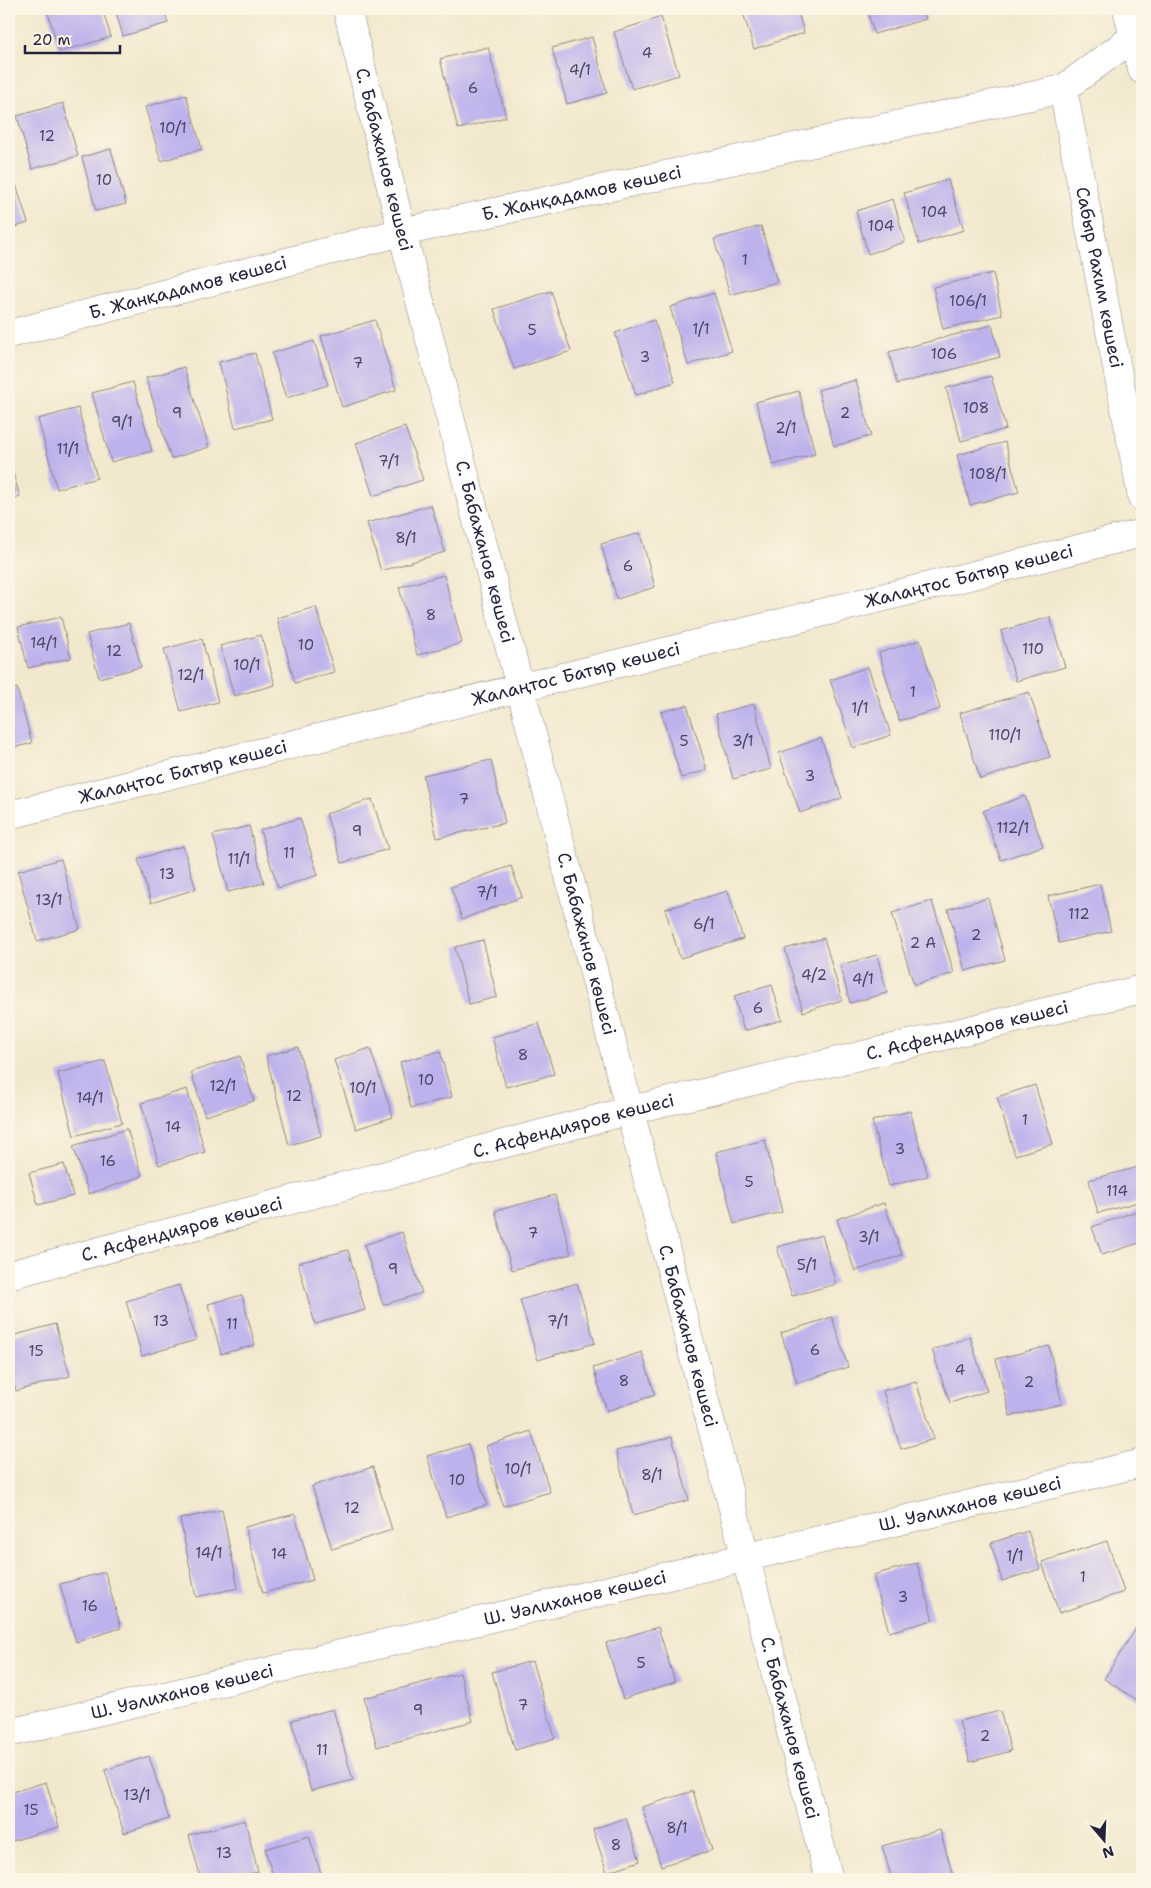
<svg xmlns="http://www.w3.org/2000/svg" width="1151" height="1888" font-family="'Shantell Sans',sans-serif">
<rect width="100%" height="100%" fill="#fcf5e5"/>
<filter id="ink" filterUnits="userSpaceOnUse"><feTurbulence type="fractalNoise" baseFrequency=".02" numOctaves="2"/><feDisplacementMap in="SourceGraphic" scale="10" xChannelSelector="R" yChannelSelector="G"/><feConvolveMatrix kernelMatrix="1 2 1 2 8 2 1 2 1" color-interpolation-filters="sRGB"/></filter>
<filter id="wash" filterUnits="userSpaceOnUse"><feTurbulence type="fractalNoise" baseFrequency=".0096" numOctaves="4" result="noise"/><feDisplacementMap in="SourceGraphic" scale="20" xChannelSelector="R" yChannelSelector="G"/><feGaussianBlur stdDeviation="1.12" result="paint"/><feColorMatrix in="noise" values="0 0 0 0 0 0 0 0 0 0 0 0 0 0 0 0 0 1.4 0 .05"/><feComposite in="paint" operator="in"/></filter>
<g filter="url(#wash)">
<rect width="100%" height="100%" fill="#f2e8cd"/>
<g id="blocks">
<!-- building -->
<path fill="#bdb2ec" d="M47,9h55l9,28 -52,15z
M115,9h49l4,14 -45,13z
M742,9h55l7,24 -50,16z
M867,9h56l3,10 -52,15z
M661,17l18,58 -47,14 -18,-57z
M592,37l15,56 -40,11 -15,-56z
M488,47l18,70 -48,12 -18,-70z
M186,95l16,54 -41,12 -16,-54z
M63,103l15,53 -46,13 -15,-53z
M111,149l15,55 -30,7 -14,-54z
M9,162l19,61 -19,6z
M948,180l16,50 -45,14 -15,-51z
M893,199l12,43 -37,12 -12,-43z
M761,226l16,56 -47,13 -16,-56z
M993,273l9,42 -59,14 -10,-42z
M551,291l20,60 -57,18 -20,-60z
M714,293l18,58 -44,14 -18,-58z
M375,320l21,70 -54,17 -21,-71z
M654,320l21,62 -39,13 -21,-62z
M992,325l8,32 -103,27 -8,-32z
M314,341l14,44 -42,13 -14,-45z
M255,353l17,66 -37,9 -16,-66z
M184,367l25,80 -38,12 -25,-81z
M991,376l15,53 -45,12 -15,-53z
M856,380l15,56 -37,10 -16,-56z
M133,382l19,69 -41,11 -19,-69z
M799,391l16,63 -42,11 -17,-63z
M78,408l19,70 -40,11 -19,-70z
M405,427l18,53 -50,16 -17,-53z
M1005,442l14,50 -49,13 -13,-50z
M9,460l11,36 -11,4z
M431,505l14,47 -64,19 -14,-48z
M640,533l15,54 -38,12 -16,-55z
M444,575l18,68 -45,12 -18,-68z
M316,607l18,65 -39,11 -18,-65z
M61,617l10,41 -43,10 -10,-41z
M1050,617l15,50 -49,14 -15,-50z
M129,623l12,44 -42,11 -12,-44z
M261,635l14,50 -41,11 -14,-50z
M202,639l16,63 -37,10 -17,-63z
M920,640l20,69 -41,12 -20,-68z
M868,667l23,68 -38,13 -23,-68z
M17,688l15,55 -23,6v-59z
M1029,692l21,65 -70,22 -20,-66z
M754,704l17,65 -38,10 -17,-65z
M687,705l20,65 -26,8 -20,-66z
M821,738l21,60 -42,15 -21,-60z
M491,760l14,63 -68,15 -14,-63z
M1025,796l18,50 -42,14 -18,-49z
M372,799l16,50 -46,14 -16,-49z
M300,818l18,57 -40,13 -18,-58z
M249,826l15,57 -36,9 -15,-57z
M183,846l13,43 -45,14 -13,-44z
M61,859l19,70 -43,12 -19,-70z
M511,866l11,31 -60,22 -11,-32z
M1100,884l11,47 -52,12 -11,-47z
M728,891l15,48 -63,19 -15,-49z
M988,898l17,62 -40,11 -17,-62z
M932,901l22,72 -40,12 -22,-72z
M824,938l18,62 -39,12 -18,-63z
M483,940l14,57 -28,7 -14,-57z
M877,955l10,38 -37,10 -10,-38z
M772,985l10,35 -38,11 -10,-35z
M539,1023l15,51 -48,13 -14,-50z
M298,1047l23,89 -32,9 -23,-89z
M370,1048l23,69 -37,12 -22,-69z
M440,1051l12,46 -41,11 -11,-46z
M240,1056l14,45 -49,15 -14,-44z
M105,1061l17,62 -48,13 -16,-63z
M1035,1085l18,59 -38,11 -18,-58z
M187,1089l18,63 -46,13 -18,-62z
M910,1111l18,65 -39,10 -17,-65z
M127,1129l15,47 -53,18 -16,-48z
M765,1140l17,72 -48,12 -18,-72z
M64,1164l9,32 -35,9 -9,-32z
M1142,1166v35l-44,12 -9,-33z
M555,1195l16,59 -59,16 -17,-59z
M884,1203l18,52 -47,16 -18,-52z
M1142,1209v33l-40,13 -10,-28z
M402,1232l20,61 -39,12 -19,-60z
M822,1235l14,49 -44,12 -15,-49z
M348,1250l17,60 -50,14 -17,-61z
M577,1283l18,60 -57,17 -18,-60z
M179,1285l17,55 -54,16 -16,-55z
M242,1295l13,50 -34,9 -13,-50z
M832,1317l16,50 -51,16 -16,-50z
M55,1324l15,52 -54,15 -7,-26v-28z
M970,1337l17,54 -37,12 -18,-53z
M1049,1346l13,58 -52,12 -14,-57z
M642,1352l13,43 -48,16 -14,-43z
M916,1381l18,58 -33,10 -18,-58z
M531,1431l19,61 -47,14 -17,-60z
M672,1437l17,63 -56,15 -17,-64z
M468,1444l19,61 -41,12 -19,-61z
M373,1467l19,63 -60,19 -20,-63z
M222,1510l16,78 -42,9 -16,-78z
M295,1514l18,66 -50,13 -18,-66z
M1028,1531l12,38 -38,12 -11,-38z
M1107,1541l17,51 -65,21 -17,-51z
M917,1563l16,57 -44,12 -16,-57z
M105,1572l16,56 -45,14 -16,-58z
M1142,1619v84l-38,-24z
M658,1627l17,55 -52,17 -17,-56z
M532,1661l23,77 -40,12 -23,-78z
M460,1673l13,48 -96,26 -13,-49z
M333,1709l20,71 -42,11 -19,-71z
M1000,1711l11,40 -41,11 -11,-41z
M149,1756l20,63 -45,14 -19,-63z
M46,1782l13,45 -50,15v-49z
M693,1791l19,59 -51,16 -19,-59z
M626,1818l14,43 -33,11 -14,-43z
M245,1820l13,52 -28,7h-29l-12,-44z
M940,1830l14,49h-62l-10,-33z
M309,1836l12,38 -17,5h-30l-9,-30z"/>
</g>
</g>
<g filter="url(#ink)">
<use href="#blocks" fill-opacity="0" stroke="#8a8584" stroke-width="1"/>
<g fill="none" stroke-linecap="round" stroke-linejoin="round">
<!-- minor casing -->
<g stroke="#8a8584" stroke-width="29">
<g id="minor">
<path id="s1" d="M347,9l55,223 427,1647"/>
<path d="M1127,9l15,61"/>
<path id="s2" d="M1063,89l79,408"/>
<path id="s3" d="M9,334l393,-102 661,-143 71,-52 8,-3"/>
<path id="s4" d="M9,815l1133,-282"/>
<path id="s5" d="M9,1275l622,-165 511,-121"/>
<path id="s6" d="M9,1733l1133,-270"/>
</g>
</g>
<!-- minor -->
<use href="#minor" stroke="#fff" stroke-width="28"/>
</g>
</g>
<g text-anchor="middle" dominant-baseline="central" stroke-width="4" stroke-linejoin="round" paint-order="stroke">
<!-- number labels -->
<g font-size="15" fill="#494667">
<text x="647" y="53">4</text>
<text x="580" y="70">4/1</text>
<text x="473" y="88">6</text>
<text x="173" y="128">10/1</text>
<text x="47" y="136">12</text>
<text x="104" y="180">10</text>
<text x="934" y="212">104</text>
<text x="881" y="226">104</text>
<text x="745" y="260">1</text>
<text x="968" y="301">106/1</text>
<text x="701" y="329">1/1</text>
<text x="532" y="330">5</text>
<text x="944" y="354">106</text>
<text x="645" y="357">3</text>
<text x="358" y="363">7</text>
<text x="976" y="408">108</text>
<text x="177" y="413">9</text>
<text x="845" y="413">2</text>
<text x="122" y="422">9/1</text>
<text x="786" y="428">2/1</text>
<text x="68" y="449">11/1</text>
<text x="389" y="461">7/1</text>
<text x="988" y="474">108/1</text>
<text x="406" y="538">8/1</text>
<text x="628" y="566">6</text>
<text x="431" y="615">8</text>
<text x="44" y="643">14/1</text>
<text x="306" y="645">10</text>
<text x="1033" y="649">110</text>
<text x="114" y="651">12</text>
<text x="247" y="665">10/1</text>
<text x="191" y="675">12/1</text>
<text x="913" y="692">1</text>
<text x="860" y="708">1/1</text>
<text x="1005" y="735">110/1</text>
<text x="684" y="741">5</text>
<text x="743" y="741">3/1</text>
<text x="810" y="776">3</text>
<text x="464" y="799">7</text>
<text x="1013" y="828">112/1</text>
<text x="357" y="831">9</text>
<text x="289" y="853">11</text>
<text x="239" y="859">11/1</text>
<text x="167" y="874">13</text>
<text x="487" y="892">7/1</text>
<text x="49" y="900">13/1</text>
<text x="1079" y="914">112</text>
<text x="704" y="924">6/1</text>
<text x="976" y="935">2</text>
<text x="923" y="943">2 А</text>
<text x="814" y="975">4/2</text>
<text x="863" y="979">4/1</text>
<text x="758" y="1008">6</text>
<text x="523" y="1055">8</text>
<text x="426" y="1080">10</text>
<text x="223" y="1086">12/1</text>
<text x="363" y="1088">10/1</text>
<text x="294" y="1096">12</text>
<text x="90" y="1098">14/1</text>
<text x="1025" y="1120">1</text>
<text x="173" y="1127">14</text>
<text x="900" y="1149">3</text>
<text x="108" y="1161">16</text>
<text x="749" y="1182">5</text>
<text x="1117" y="1191">114</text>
<text x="533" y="1233">7</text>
<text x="869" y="1237">3/1</text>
<text x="807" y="1265">5/1</text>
<text x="393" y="1269">9</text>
<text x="161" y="1321">13</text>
<text x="558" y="1321">7/1</text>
<text x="232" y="1324">11</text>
<text x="815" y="1350">6</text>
<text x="36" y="1351">15</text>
<text x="960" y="1370">4</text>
<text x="624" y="1381">8</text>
<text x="1029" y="1382">2</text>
<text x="518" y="1469">10/1</text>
<text x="652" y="1475">8/1</text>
<text x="457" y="1480">10</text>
<text x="352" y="1508">12</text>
<text x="209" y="1553">14/1</text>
<text x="279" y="1554">14</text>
<text x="1015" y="1556">1/1</text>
<text x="1083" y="1577">1</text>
<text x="903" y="1597">3</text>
<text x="90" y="1606">16</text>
<text x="641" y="1663">5</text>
<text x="523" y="1705">7</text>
<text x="418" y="1710">9</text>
<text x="985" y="1736">2</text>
<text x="322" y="1750">11</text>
<text x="137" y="1795">13/1</text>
<text x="31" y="1810">15</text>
<text x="677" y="1828">8/1</text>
<text x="616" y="1845">8</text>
<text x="224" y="1853">13</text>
</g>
<!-- street labels -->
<g font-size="18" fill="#22223b" stroke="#fcf5e5">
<text stroke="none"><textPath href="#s1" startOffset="155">С. Бабажанов көшесі</textPath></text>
<text stroke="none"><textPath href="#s3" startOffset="590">Б. Жанқадамов көшесі</textPath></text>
<text stroke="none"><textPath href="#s2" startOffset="192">Сабыр Рахим көшесі</textPath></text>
<text stroke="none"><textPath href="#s3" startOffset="185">Б. Жанқадамов көшесі</textPath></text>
<text stroke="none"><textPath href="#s1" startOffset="560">С. Бабажанов көшесі</textPath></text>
<text stroke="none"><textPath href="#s4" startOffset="989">Жалаңтос Батыр көшесі</textPath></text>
<text stroke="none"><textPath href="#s4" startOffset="584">Жалаңтос Батыр көшесі</textPath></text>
<text stroke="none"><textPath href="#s4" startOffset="179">Жалаңтос Батыр көшесі</textPath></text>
<text stroke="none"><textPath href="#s1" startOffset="965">С. Бабажанов көшесі</textPath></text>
<text stroke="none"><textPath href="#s5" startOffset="989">С. Асфендияров көшесі</textPath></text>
<text stroke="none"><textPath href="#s5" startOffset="584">С. Асфендияров көшесі</textPath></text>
<text stroke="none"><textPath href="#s5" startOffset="179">С. Асфендияров көшесі</textPath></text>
<text stroke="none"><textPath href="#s1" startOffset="1370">С. Бабажанов көшесі</textPath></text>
<text stroke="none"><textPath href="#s6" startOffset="988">Ш. Уәлиханов көшесі</textPath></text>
<text stroke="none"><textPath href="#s6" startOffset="582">Ш. Уәлиханов көшесі</textPath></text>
<text stroke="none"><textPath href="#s6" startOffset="178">Ш. Уәлиханов көшесі</textPath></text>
<text stroke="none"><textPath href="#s1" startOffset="1775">С. Бабажанов көшесі</textPath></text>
</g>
</g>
<!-- margin -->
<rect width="1151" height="1888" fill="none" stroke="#fcf5e5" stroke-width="30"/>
<!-- north arrow -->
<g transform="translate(1104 1840) rotate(161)" stroke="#fcf5e5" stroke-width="4" paint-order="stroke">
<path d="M0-4L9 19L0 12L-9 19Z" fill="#22223b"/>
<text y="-8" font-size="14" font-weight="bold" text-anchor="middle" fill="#22223b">N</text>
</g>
<!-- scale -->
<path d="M25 45v8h95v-8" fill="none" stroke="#22223b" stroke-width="2.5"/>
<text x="32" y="45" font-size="15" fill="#22223b" stroke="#fcf5e5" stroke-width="4" paint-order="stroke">20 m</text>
</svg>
